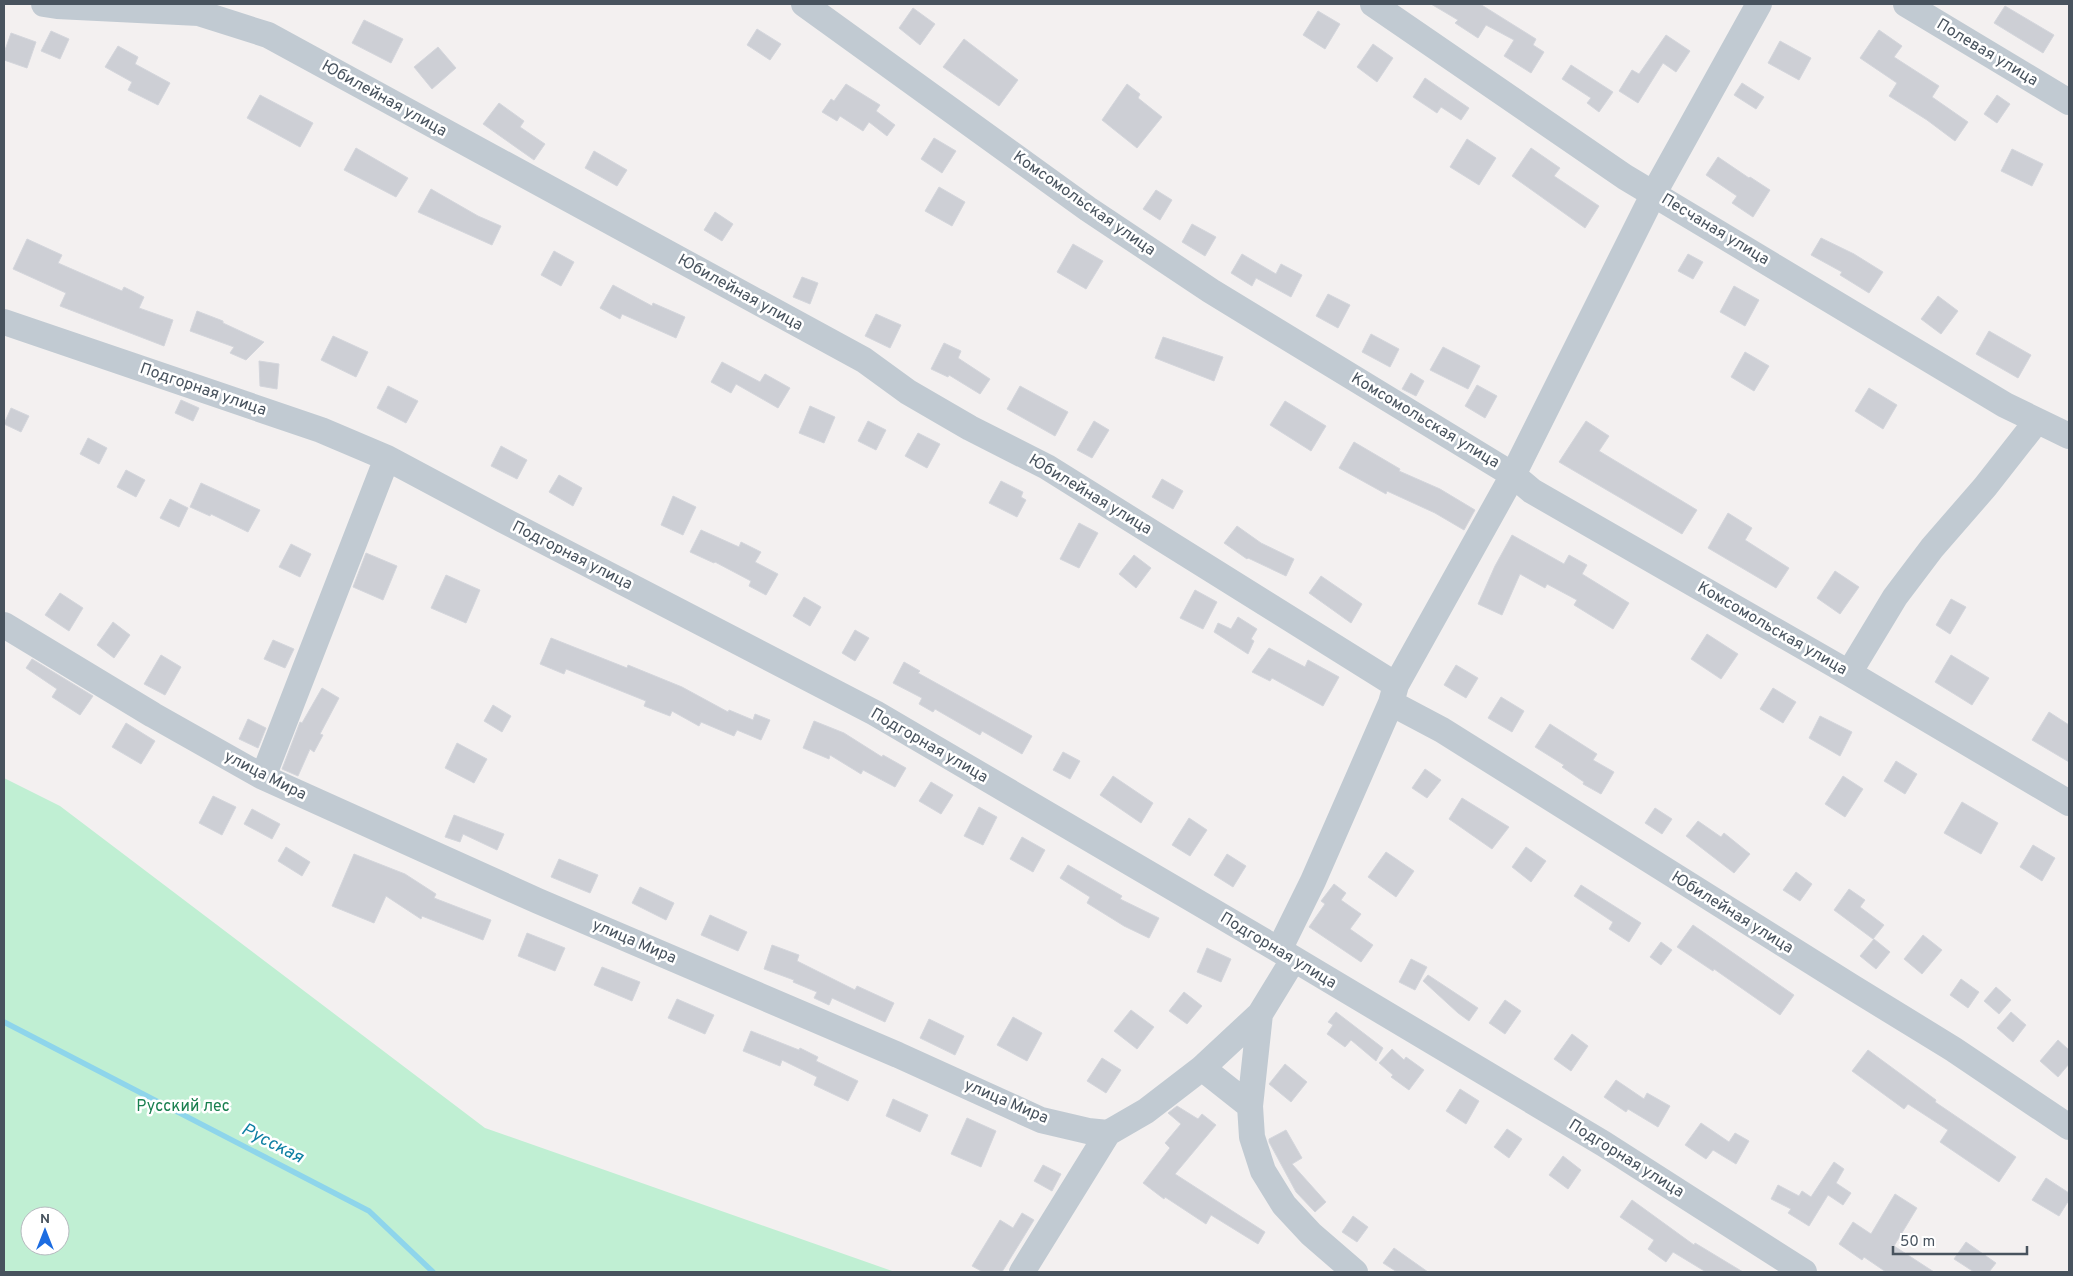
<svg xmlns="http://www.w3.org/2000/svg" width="2073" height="1276" font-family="Overpass,sans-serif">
<rect width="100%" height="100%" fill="#f3f0f0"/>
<!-- green -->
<path fill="#c0efd3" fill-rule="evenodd" d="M4,778l56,28 425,322 410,144h-891zM30,1216h30v30h-30z"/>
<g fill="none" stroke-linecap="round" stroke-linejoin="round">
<!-- stream -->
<path stroke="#8ed5eb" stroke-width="5.5" d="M4,1022l365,189 64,61"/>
</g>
<!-- building -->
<path fill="#cdcfd5" stroke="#d4d6dc" d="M1431,4h49l56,35 -3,6 11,7 -13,21 -27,-17 10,-16 -28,-15 -8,13 -23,-15 3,-3z
M2005,6l49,29 -11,18 -49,-30z
M913,8l22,16 -15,21 -21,-17z
M1318,11l22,13 -15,25 -22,-14z
M364,20l39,19 -12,24 -39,-20z
M757,29l24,15 -11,16 -23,-15z
M1879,30l23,16 -8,11 45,29 -7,11 36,25 -13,19 -28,-21 -38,-24 8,-13 -37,-25z
M51,31l18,8 -9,20 -19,-8z
M11,33l25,9 -9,26 -23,-8v-7z
M1666,35l24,16 -14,21 -13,-9 -25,40 -19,-12 13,-21 7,4z
M964,39l54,41 -19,26 -56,-39z
M1780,41l31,17 -12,22 -31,-17z
M1373,44l20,14 -16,24 -20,-15z
M118,46l20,11 -3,7 35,19 -12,22 -30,-15 4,-8 -27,-15z
M438,47l18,21 -24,21 -18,-22z
M1571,65l42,27 -14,20 -12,-9 4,-5 -29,-19z
M1425,78l44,30 -8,12 -20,-13 -4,6 -24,-16z
M1742,83l22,14 -8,12 -22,-14z
M846,84l34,21 -4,6 19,14 -8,11 -18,-14 -6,9 -23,-15 -3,5 -15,-9 9,-13 3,2z
M1127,84l13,10 -2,4 24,19 -25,31 -35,-28z
M260,95l53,28 -13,24 -53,-29z
M1997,95l13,9 -13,19 -13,-9z
M499,103l25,18 -4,6 25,17 -11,16 -51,-36z
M934,138l22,13 -14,22 -21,-14z
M1467,139l29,19 -17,27 -29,-18z
M356,148l52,30 -12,19 -52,-27z
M1531,148l29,20 -6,8 45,30 -14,22 -73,-52z
M2012,149l31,15 -11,22 -31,-15z
M594,151l33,19 -10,16 -32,-18z
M1718,157l31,21 1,-1 20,13 -17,27 -21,-14 5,-7 -31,-21z
M939,187l26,15 -13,24 -27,-15z
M431,189l47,27 23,10 -9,19 -74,-33z
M1156,190l16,10 -12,20 -17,-11z
M715,212l18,12 -11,17 -18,-11z
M1192,224l24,13 -11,19 -23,-14z
M1821,238l33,16 29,18 -14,21 -29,-18 2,-3 -31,-17z
M27,239l35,16 -4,8 64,28 2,-4 20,10 -5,11 34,12 -9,26 -104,-40 6,-13 -53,-24z
M1073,244l30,17 -17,28 -29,-17z
M554,251l20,11 -13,24 -20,-11z
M1242,254l34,20 5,-10 21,11 -11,22 -35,-19 -4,8 -21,-13z
M1688,254l15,8 -10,17 -15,-8z
M802,277l16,6 -8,21 -17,-7z
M613,285l39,21 1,-3 32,14 -9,21 -54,-24 -2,5 -20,-11z
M1734,286l25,14 -14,26 -25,-14z
M1328,294l22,11 -12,23 -22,-12z
M1938,296l20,15 -17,23 -20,-15z
M197,311l26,10v2l41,19 -18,18 -16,-7 4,-6 -44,-16z
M876,314l25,11 -11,23 -25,-12z
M1989,331l42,24 -13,23 -42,-24z
M1371,334l28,15 -9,18 -28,-15z
M333,336l35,16 -12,25 -35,-17z
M1163,337l60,20 -9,24 -59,-23z
M944,343l17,8 -3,7 32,21 -10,15 -31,-19 -1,2 -17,-8z
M1443,347l37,19 -12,23 -38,-19z
M1745,352l24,14 -15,25 -23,-14z
M259,361l20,3 -2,25 -17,-3z
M722,362l38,20 5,-8 25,14 -12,20 -42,-24 -5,9 -20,-11z
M1411,373l13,8 -8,15 -14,-7z
M1477,385l20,11 -12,22 -20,-12z
M388,386l30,15 -12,22 -29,-15z
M1020,386l48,26 -13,24 -48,-27z
M1869,388l28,17 -14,24 -28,-18z
M181,400l18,8 -6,13 -18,-8z
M1285,401l41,25 -15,25 -41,-26z
M810,406l25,11 -11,26 -25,-10z
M11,408l18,8 -8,16 -17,-8z
M868,421l18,9 -10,20 -18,-9z
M1094,421l15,9 -17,28 -15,-8z
M1586,421l23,15 -10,15 98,59 -15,24 -123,-72z
M918,433l22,11 -13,24 -22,-12z
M88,438l19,10 -8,16 -19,-10z
M1354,442l46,27 -1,2 41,18 35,21 -11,20 -29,-17 -48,-22 -1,3 -47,-26z
M501,446l26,14 -10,19 -26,-13z
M126,470l19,10 -9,17 -19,-10z
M559,475l23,13 -9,18 -24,-14z
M1162,479l21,12 -10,18 -21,-12z
M1001,481l22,11 -2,5 5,3 -9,17 -28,-14z
M201,483l59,27 -12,22 -37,-18 -1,2 -20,-9z
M673,496l23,11 -13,28 -22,-10z
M170,499l18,9 -9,19 -19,-9z
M1728,513l24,15 -7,12 44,28 -13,20 -68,-40z
M1079,523l19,10 -19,35 -19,-9z
M1237,526l24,17 33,16 -8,17 -38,-18 -1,1 -23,-16z
M701,530l38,17 2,-5 20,10 -6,10 23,12 -12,21 -17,-9 2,-5 -36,-19 -1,1 -24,-11z
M1512,535l52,29 5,-9 18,10 -5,9 47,29 -16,26 -39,-24 3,-5 -30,-16 -2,4 -25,-14 -18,41 -24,-11 17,-38z
M291,544l20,10 -11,23 -21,-10z
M366,553l31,13 -14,34 -30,-13z
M1134,555l17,13 -15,20 -17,-14z
M1835,571l24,16 -19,27 -23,-16z
M446,575l34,15 -14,33 -35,-15z
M1321,576l41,28 -11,19 -42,-30z
M1195,590l22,12 -14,27 -23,-11z
M60,593l23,15 -14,23 -24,-16z
M804,597l17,10 -11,19 -17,-10z
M1951,599l15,8 -16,27 -14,-9z
M1238,617l19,12 -6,10 3,2 -6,13 -34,-22 4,-9 13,6z
M113,622l17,13 -16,23 -17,-13z
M855,630l14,8 -14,23 -13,-8z
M1707,634l31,20 -17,25 -30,-20z
M551,638l76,30 1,-3 54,22 46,25 1,-2 24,10 2,-6 15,6 -9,20 -24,-10 -3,6 -33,-14 -2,4 -27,-15 -2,5 -26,-10 2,-5 -80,-32 -2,5 -24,-10z
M273,640l21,9 -9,19 -21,-9z
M1269,648l36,19 3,-7 31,17 -16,29 -51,-28 -2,3 -18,-9z
M161,655l20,12 -16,28 -21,-11z
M1951,655l38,23 -17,27 -37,-23z
M32,659l61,37 -13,19 -28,-18 5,-8 -31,-21z
M904,662l16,9 -2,2 114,63 -10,18 -40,-23 -2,4 -45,-26 -2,3 -14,-8 3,-6 -29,-15z
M1456,665l22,13 -12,20 -22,-13z
M322,688l17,10 -19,36 3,1 -9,17 -4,-3 -12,27 -16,-7 18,-47 2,1z
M1773,688l23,14 -13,21 -23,-14z
M1501,697l23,14 -12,21 -24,-14z
M493,705l18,11 -9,16 -18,-11z
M2049,712l20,13v37l-37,-22z
M1820,716l32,16 -12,24 -31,-18z
M248,719l18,9 -8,20 -19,-9z
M814,721l30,12 38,24 1,-2 23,13 -11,19 -32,-17 -2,4 -31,-19 -1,4 -26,-11z
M126,723l29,18 -14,23 -29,-17z
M1550,724l47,30 -4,6 21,12 -13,22 -18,-10 1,-2 -22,-15 2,-2 -29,-18z
M457,743l30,16 -13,24 -29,-15z
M1063,752l17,9 -10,18 -17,-9z
M1896,761l21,13 -12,20 -21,-13z
M1425,769l16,11 -14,18 -15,-10z
M1113,776l40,27 -12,20 -41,-28z
M1843,776l20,13 -18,28 -20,-13z
M931,782l22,13 -12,19 -22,-13z
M213,796l23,11 -14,28 -23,-12z
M1462,798l47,29 -17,22 -43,-30z
M1962,802l36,21 -17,31 -37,-21z
M979,807l18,10 -14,28 -19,-9z
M1655,808l17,11 -10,15 -17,-11z
M252,809l28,15 -8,15 -28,-15z
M454,815l50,19 -7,16 -34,-16 -3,8 -15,-5z
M1189,818l18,12 -17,26 -18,-11z
M1698,821l23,16 3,-4 26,21 -16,19 -48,-37z
M1022,837l23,13 -12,22 -23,-13z
M2033,845l22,13 -13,23 -22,-14z
M286,847l24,15 -8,14 -24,-15z
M1526,847l20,14 -15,21 -19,-15z
M1386,852l28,19 -18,26 -28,-20z
M354,854l51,20 31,20 -2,4 57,22 -8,20 -61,-24 -1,3 -35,-23 -12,27 -42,-17z
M1227,854l19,12 -13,21 -19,-12z
M559,859l39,16 -8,18 -39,-16z
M1068,865l54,31 -2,3 39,19 -10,20 -25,-12 -37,-23 3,-6 -30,-19z
M1796,872l16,12 -12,17 -17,-11z
M1334,884l12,9 -5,7 20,14 -11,15 23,16 -12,17 -52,-35 16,-23 -4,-3z
M1581,885l60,38 -12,19 -20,-13 4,-7 -39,-26z
M640,887l34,16 -8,17 -34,-17z
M1849,889l16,11 -5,7 24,18 -11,14 -39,-29z
M710,915l37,17 -9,19 -37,-16z
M1693,925l101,70 -14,20 -66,-46 -1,2 -36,-24z
M527,933l38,15 -10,23 -37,-15z
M1923,935l19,15 -20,24 -18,-15z
M1874,939l16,13 -14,17 -16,-13z
M1661,942l11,8 -11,15 -11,-8z
M772,945l27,10 -2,6 58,29 2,-4 37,17 -9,19 -53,-24 -3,7 -15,-7 3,-6 -24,-10 1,-2 -30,-11z
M1207,948l24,11 -10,23 -24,-10z
M1411,959l16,8 -12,23 -16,-8z
M602,967l38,15 -8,19 -38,-16z
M1428,975l50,33 -9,13 -11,-8 -35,-32z
M1961,979l18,13 -11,16 -18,-13z
M1996,987l15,13 -12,14 -15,-13z
M1184,992l18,14 -15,18 -18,-13z
M677,999l37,16 -9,19 -37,-16z
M1505,1000l16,11 -16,23 -16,-11z
M1131,1010l23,17 -17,22 -23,-18z
M1336,1012l47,36 -7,13 -25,-21 -6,7 -18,-13 6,-9 -5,-3z
M2011,1012l15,13 -13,17 -16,-14z
M1013,1017l29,16 -15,28 -30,-16z
M929,1019l35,17 -9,19 -35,-17z
M751,1031l48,19 1,-2 18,9 -2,4 42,20 -10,20 -34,-16 3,-8 -35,-17 -2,6 -37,-15z
M1572,1034l16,12 -17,25 -17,-12z
M2058,1040l11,10v14l-11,13 -18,-16z
M1392,1049l12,11 2,-3 18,13 -15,20 -18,-13 2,-2 -14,-12z
M1868,1050l68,50 -1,2 81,55 -17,25 -59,-40 8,-12 -40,-26 -4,5 -52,-38z
M1102,1058l19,12 -15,23 -19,-12z
M1285,1064l22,18 -16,20 -22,-18z
M1616,1080l28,19 3,-6 23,13 -12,21 -30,-18 -2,3 -22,-15z
M1460,1089l19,12 -13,23 -20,-13z
M893,1099l35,16 -8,17 -34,-16z
M1177,1106l21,13 4,-5 14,11 -41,49 90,58 -7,12 -47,-29 -5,9 -41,-27 -1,2 -21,-16 27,-35 -5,-5 16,-19 -13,-11z
M967,1118l29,13 -15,36 -30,-13z
M1701,1123l28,19 6,-9 14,8 -13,23 -23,-14 -7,9 -21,-14z
M1507,1129l15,10 -13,19 -15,-11z
M1286,1130l16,28 -10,6 34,38 -11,10 -19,-20 -27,-50v-3z
M1563,1156l18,14 -13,19 -19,-14z
M1834,1162l10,7 -8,14 15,10 -8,12 -15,-10 -19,31 -21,-13 3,-4 -20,-10 7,-14 21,11 3,-5 9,6z
M1043,1165l18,9 -9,17 -18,-10z
M2046,1178l23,15v7l-10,16 -27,-16z
M1895,1194l22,14 -23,38 40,26h-48l-22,-15 -2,3 -23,-16 14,-22 18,12z
M1632,1200l62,45 1,-2 48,29h-37l-33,-20 -7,10 -18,-13 6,-9 -34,-23z
M1022,1213l12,7 -32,52h-19l-11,-6 28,-46 13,8z
M1353,1216l15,11 -11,15 -15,-10z
M1966,1242l30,21 -7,9h-15l-20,-13z
M1394,1248l34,24h-31l-14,-9z"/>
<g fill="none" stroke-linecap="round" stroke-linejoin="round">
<!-- minor -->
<path stroke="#c1cad2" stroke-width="26" d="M44,4l13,2 142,7 69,22 596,325 44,32 62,36 77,39 349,218
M804,4l284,205 123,82 302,184 19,16 317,182 220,130
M1373,4l252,173 380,228 64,31
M1906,4l163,98
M4,322l317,108 66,28 116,62 372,193 404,237 325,194 200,128
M4,625l149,90 110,62 275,124 360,154 143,65 47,11 20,2 38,-22 56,-43 58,-54
M1849,673l46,-76 37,-49 53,-61 51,-65
M1391,703l51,27 410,257 101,62 116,78
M263,777l124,-319
M1279,950l34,-69 78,-178 5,-18 117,-210 141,-282 105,-189
M1293,960l-33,54 -10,92 2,31 11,34 21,34 27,29 44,38
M1202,1068l48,38
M1022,1272l86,-139"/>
</g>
<g text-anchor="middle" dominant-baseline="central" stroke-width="5" stroke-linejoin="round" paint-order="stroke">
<!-- street labels -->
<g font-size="16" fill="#48535e" stroke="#fff">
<text transform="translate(1987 53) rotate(31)">Полевая улица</text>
<text transform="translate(384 99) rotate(29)">Юбилейная улица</text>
<text transform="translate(1084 204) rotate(35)">Комсомольская улица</text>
<text transform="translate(1715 230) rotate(31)">Песчаная улица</text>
<text transform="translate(740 293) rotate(29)">Юбилейная улица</text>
<text transform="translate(203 390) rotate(19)">Подгорная улица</text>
<text transform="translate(1425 421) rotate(31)">Комсомольская улица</text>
<text transform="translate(1090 495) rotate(31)">Юбилейная улица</text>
<text transform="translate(572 556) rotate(27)">Подгорная улица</text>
<text transform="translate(1772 629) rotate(30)">Комсомольская улица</text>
<text transform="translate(929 746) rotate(30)">Подгорная улица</text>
<text transform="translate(265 776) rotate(27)">улица Мира</text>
<text transform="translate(1732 913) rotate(32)">Юбилейная улица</text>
<text transform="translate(634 942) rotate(23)">улица Мира</text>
<text transform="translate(1278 951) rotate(31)">Подгорная улица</text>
<text transform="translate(1006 1102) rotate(23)">улица Мира</text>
<text transform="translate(1626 1159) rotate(32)">Подгорная улица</text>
</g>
<!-- park labels -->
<g font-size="16" fill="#197f4f" stroke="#fff">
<text x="183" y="1107">Русский лес</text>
</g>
<!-- water labels -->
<g font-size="18" font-style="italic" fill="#0e7fa3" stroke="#fff">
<text transform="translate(272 1144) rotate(27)">Русская</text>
</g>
</g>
<!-- border -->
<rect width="2073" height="1276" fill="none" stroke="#48535e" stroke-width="10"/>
<!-- north arrow -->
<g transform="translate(45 1231)"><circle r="24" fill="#ffffff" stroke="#b6babf"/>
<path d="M0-4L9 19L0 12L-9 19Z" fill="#1c6ce1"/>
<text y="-8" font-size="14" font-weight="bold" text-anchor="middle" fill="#48535e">N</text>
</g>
<!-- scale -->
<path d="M1893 1246v8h134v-8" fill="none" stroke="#48535e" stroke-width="2.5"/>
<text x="1900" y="1246" font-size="15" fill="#48535e" stroke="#ffffff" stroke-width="4" paint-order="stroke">50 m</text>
</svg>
